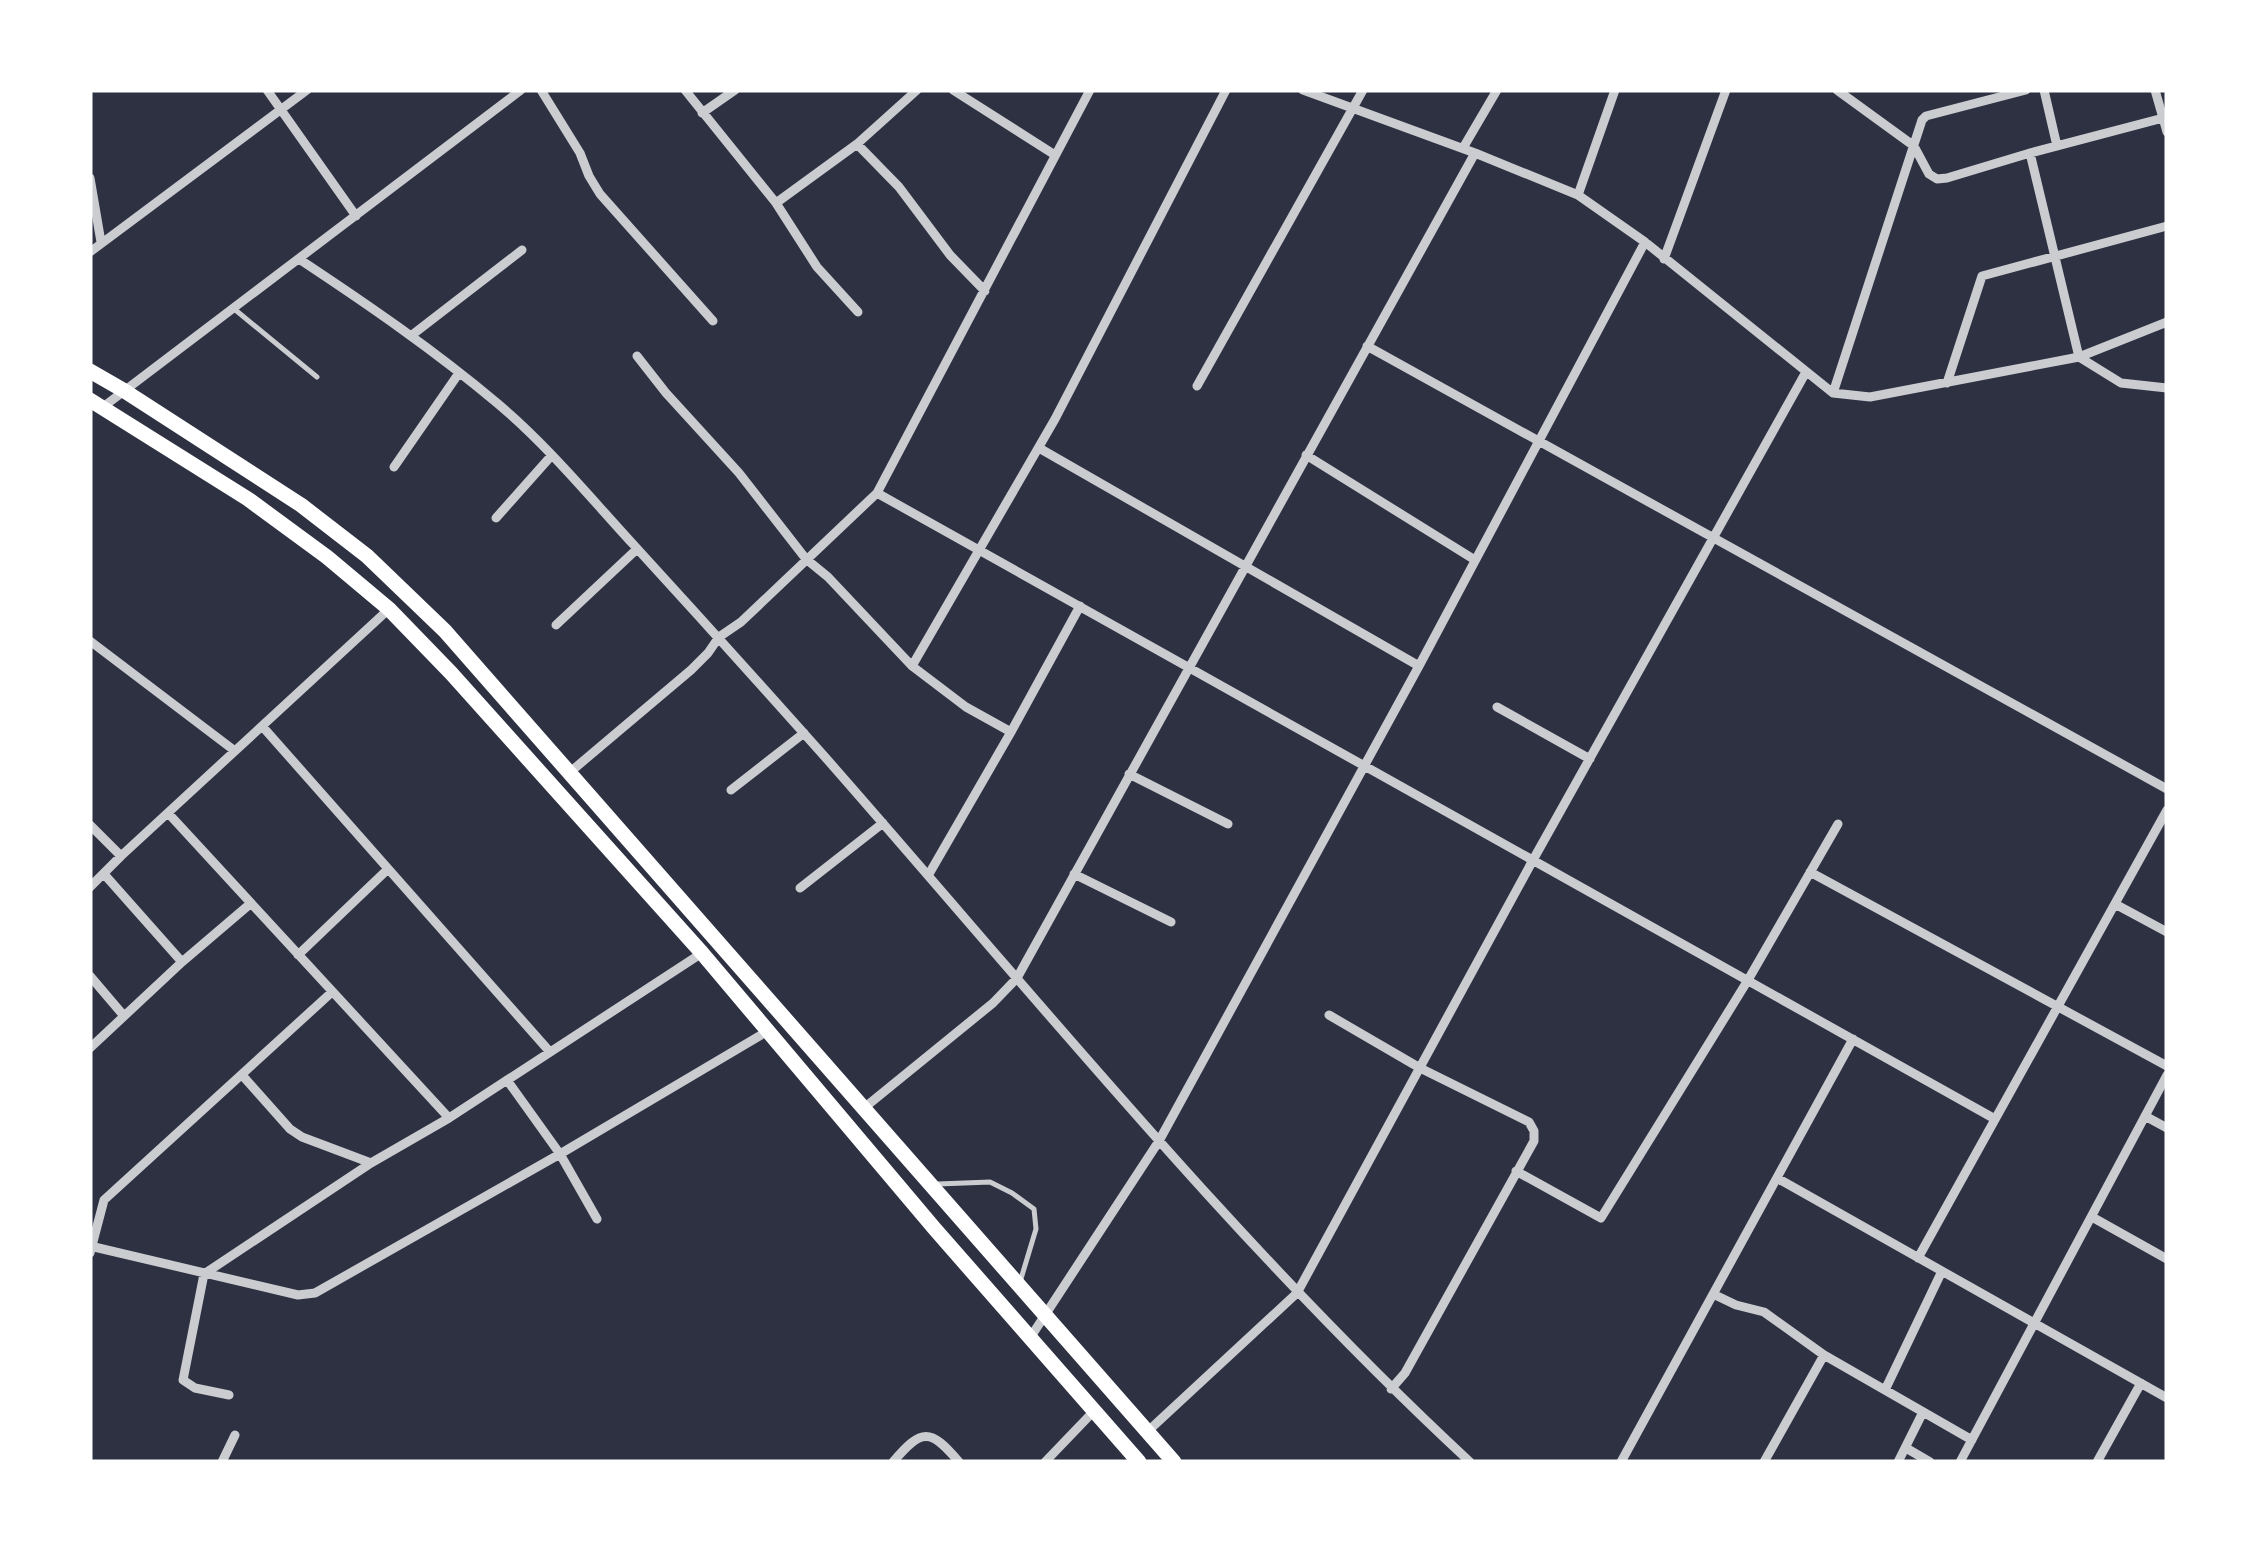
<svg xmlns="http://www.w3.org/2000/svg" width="2257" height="1552" font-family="'Sofia Sans Condensed',sans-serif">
<rect width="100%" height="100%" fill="#2d3142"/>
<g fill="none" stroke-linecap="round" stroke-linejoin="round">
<!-- service -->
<path stroke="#caccd0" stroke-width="5" d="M233,308l84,69
M938,1184l52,-2 22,11 22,16 2,20 -16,53"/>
<!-- minor -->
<path stroke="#caccd0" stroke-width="9" d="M267,90l89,126
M541,90l39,63 9,23 11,18 113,127
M685,90l91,113 41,64 41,45
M953,90l102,65
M1303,90l172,63 103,42 67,47 188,151 37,4 209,-40 88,-35
M1837,90l77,56 15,28 8,5 10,-1 83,-25 137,-36
M2044,90l13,56
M2155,90l12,42
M702,113l33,-23
M857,144l42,43 51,68 35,36
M1463,148l34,-58
M2030,153l49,204 42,26 46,5
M90,178l11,64
M1578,195l37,-105
M776,203l81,-59 60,-54
M90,252l217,-162
M299,259c68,45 135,91 198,144 50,42 91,92 135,140 65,71 129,142 193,214 210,239 411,488 645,705
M1664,259l62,-169
M412,335l110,-85
M1367,346l800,443
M637,356l29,37 73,80 67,86 22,18 84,89 54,41 45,25
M1947,383l35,-107 185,-50
M1197,386l166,-296
M1833,393l89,-273 4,-4 100,-26
M103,407l418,-317
M1039,448l380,218
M1306,455l169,105
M394,467l65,-94
M877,493l1118,626
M496,518l56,-63
M556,625l81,-76
M90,641l145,110
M912,666l143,-247 171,-329
M1497,707l93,52
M262,726l288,326
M569,773l122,-103 17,-17 11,-16 22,-15 136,-129 213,-403
M1129,774l99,50
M731,790l73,-57
M168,813l281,305
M90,825l31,31
M1810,872l357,194
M104,874l78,88
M929,874l82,-142 69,-126
M1074,874l97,48
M90,887l31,-31 268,-247
M800,888l83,-65
M2115,904l52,28
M298,955l90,-86
M90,976l34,40
M1329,1015l91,53 109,54 5,9v10l-129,232 -14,16
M90,1048l92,-86 68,-58
M242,1075l48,54 12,8 69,26
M507,1080l53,74 37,65
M864,1108l129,-105 24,-25 458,-825
M2145,1116l22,12
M1516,1171l85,47 147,-238 90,-156
M1777,1178l390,220
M2092,1217l75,42
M90,1246l208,49 17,-2 245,-139 206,-122
M90,1253l14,-53 228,-208
M1918,1258l249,-448
M1713,1294l23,11 28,7 60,43 148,85
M1030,1338l129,-197 260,-475 226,-424
M1885,1390l57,-119
M229,1395l-34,-7 -12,-8 21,-106 167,-111 78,-45 253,-165
M1147,1432l150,-139 236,-433 273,-488
M1906,1448l24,14
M222,1462l13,-27
M893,1462c29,-34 37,-34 66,0
M1045,1462l48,-50
M1621,1462l232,-423
M1764,1462l60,-107
M1898,1462l25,-50
M1960,1462l207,-387
M2097,1462l44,-79"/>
<!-- primary -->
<path stroke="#fff" stroke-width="15" d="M90,371l33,19 178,115 66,51 78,75 729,831
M90,400l158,99 79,58 62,52 62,64 251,280 232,275 205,234"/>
</g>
<!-- border -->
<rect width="2257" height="1552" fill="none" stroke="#ffffff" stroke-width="185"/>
</svg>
